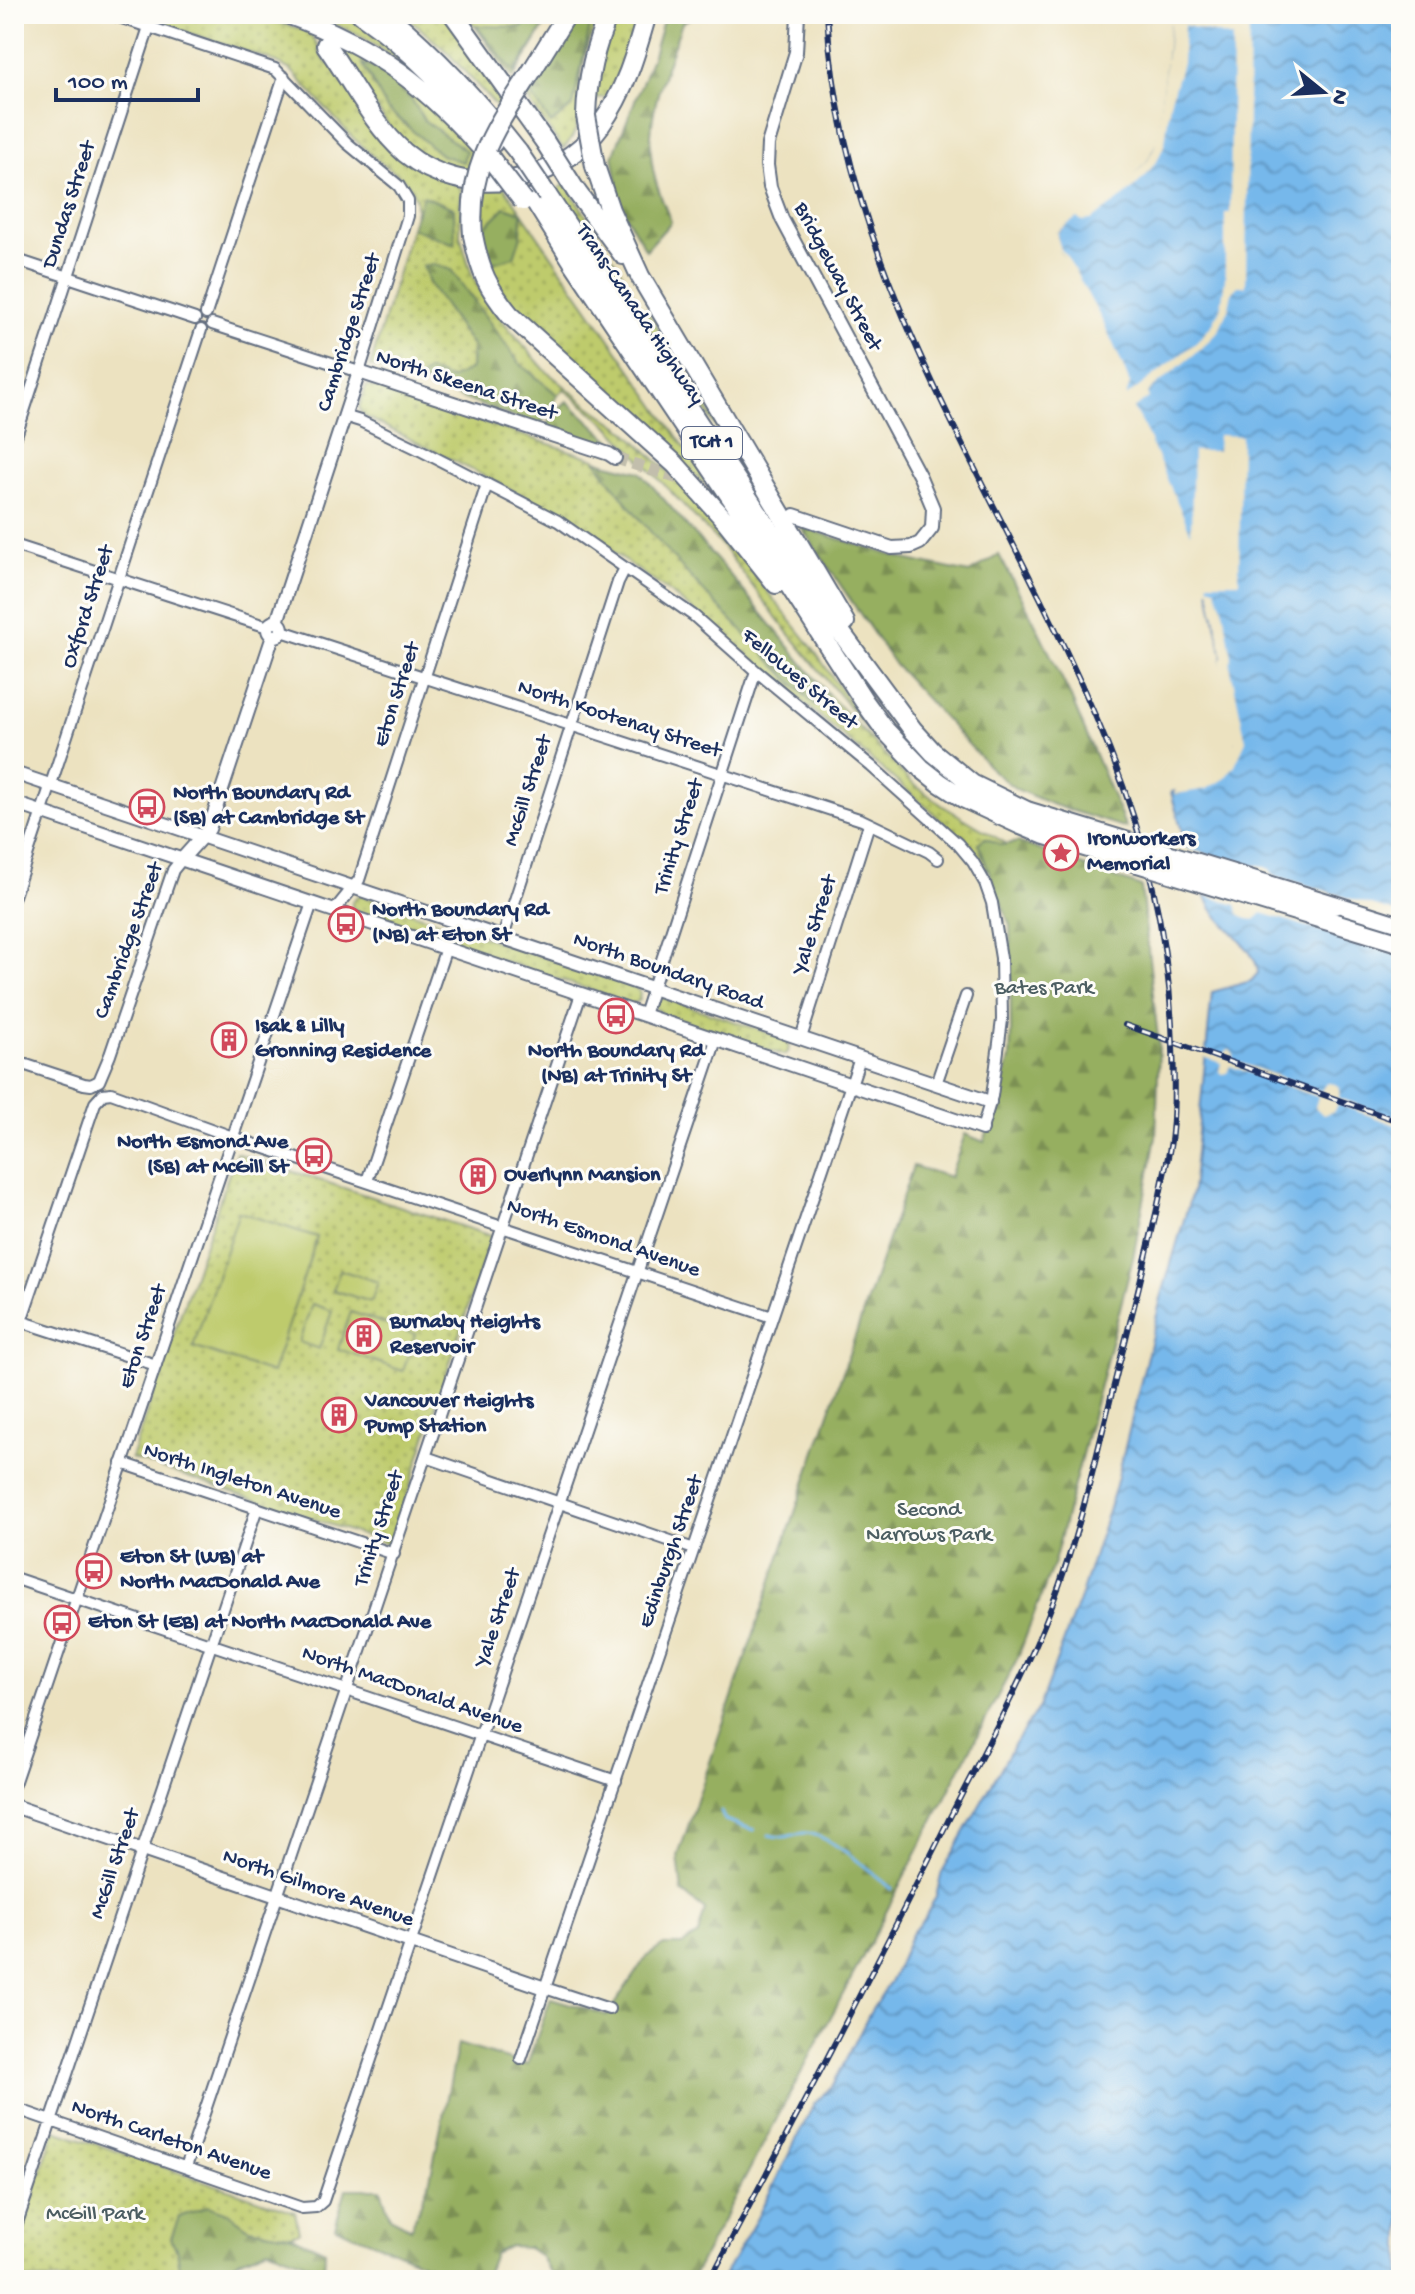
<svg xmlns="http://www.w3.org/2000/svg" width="1415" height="2294" font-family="'Gochi Hand',sans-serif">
<defs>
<pattern id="grass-dots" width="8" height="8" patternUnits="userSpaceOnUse" patternTransform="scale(2)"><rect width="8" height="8" fill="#becb6c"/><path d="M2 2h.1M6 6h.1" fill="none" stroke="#9aa55c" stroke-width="1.8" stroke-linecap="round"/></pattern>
<pattern id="forest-firs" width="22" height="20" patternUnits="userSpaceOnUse" patternTransform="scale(2)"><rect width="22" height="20" fill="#96af60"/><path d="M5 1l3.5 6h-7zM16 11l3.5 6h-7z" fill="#7a8f52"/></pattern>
<pattern id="water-waves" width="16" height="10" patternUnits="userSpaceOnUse" patternTransform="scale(2)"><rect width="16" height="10" fill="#76b8eb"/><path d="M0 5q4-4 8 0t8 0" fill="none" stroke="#6096c2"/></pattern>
</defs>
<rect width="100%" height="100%" fill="#fdfcf7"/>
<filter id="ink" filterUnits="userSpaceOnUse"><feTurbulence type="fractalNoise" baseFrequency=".0125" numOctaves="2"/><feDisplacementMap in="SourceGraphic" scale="16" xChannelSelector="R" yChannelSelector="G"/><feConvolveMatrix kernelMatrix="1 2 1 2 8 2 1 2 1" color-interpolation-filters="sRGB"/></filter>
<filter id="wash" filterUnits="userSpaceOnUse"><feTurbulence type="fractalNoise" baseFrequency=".006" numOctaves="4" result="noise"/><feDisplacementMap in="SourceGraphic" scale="32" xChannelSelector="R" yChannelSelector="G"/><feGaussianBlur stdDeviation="1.8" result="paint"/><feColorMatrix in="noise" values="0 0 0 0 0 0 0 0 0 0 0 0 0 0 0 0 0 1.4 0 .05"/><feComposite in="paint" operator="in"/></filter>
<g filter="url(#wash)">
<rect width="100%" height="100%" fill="#ece2c0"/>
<!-- grass -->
<path fill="url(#grass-dots)" stroke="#6c7d65" stroke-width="2" d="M130,14h125l7,4 54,15 -5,3 9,12 -2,2 9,14 4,-2 29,45 99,80 2,3 -1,45 12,40 15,28 58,67 43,35 38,26 61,59 56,64 12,22 56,70 64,93 -96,-118 -56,-74 -115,-122 -44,-36 -6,6 -38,-31 -69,-94 -22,13 43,63 -1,24 -21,9h-30l4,4 -50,-16h-4l46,-156v-11l-5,-12 -8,-10 -27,-19 -24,-22 -61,-67 -22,-11z
M314,14h31l42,31 27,24 -3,1 -47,-32z
M404,14h41l60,81 -8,12 -51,-56z
M466,14h86l-39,64z
M576,14h25c-9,18 -16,36 -19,56 -4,29 4,56 -19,79l-37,-52z
M618,14h24l-30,83 -18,1c3,-29 11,-58 24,-84z
M334,41l28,15 63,43 10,16 40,34 -9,25 -44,-17 -31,-27z
M566,184l51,80 19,35 -41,-51 -39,-58z
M504,187l227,327c-35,-38 -70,-76 -108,-110 -37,-34 -101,-77 -124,-119 -18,-33 -18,-59 -17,-95z
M646,309l75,121v4l-82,-120z
M366,386h6l223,73 18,8 299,316 31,23 64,38 -21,26 -17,-24 -41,-38 -189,-160 -63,-51 -118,-84 -196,-98 -3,-8z
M359,895l277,93 4,5 -1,7 -7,4 -274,-92 -6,-5v-6z
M661,997l129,43 -2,12 -5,3 -121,-41 -8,-8v-5z
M236,1153l255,83 -100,309 -260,-87z
M55,2130l240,82 4,20 -81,27 -36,21h-168v-28z"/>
<!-- forest -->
<path fill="url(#forest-firs)" stroke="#586f5f" stroke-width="2" d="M533,14h8l6,8 -33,51 -38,-47 46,1z
M581,14h10l1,3 -19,89 -22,18 -21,-31z
M665,14h32l-15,9c-17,47 -40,100 -28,151 3,16 11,32 17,48l-25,28 -24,-41 -9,-53 40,-101z
M362,63l20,8 30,29 12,20 42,31 -3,11 -22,-7 -54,-46z
M423,196l31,12 1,36 -44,-16z
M505,207l17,6 -1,23 -7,21 -25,7 -7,-34z
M434,264l17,6 69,94 38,31 -19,32 -112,-42 -7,-6 7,-8 23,8 21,-10 1,-23 -43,-63 -6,-17z
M567,401l50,45 -71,-19 10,-16z
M596,461l44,11 96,110 92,112 -13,12c-76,-79 -157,-155 -219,-245z
M801,527l103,32 65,14 30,-18 33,62 37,76 57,135 -75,-24 -35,-15 -21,-16 -100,-108z
M985,838l17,7 16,-3 123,45 18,160 -3,90 -23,121 -79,304 -36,95 -149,288 -178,335h-127l-16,-10 -7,-13 -14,-10 -17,-1 -16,8 -10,26h-25l-56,-26 -68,-27 11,-38h35l9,28 21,11 19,-49 28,-135 69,21 24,-67 56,17 39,-58 18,-12h18l16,-10 7,-25 -23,-18 -4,-36 235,-690 37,11 15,-43 19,8 26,-83 1,-26 -1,-107 -32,-83z
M208,2206l20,7 21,15 40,7 36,16 -1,19 -56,-22 -29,12 -35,20h-56l32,-12 -3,-17 -6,-13 8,-21z"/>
<!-- garden -->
<path fill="#becb6c" stroke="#6c7d65" stroke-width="2" d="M239,1212l78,25 -45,136 -79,-26z
M340,1270l38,12 -7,20 -38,-12z
M312,1304l20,7 -13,38 -20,-7z
M351,1312l64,22 -12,37 -65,-22z"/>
<!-- water -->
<path fill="url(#water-waves)" stroke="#4874a4" stroke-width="2" d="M1172,14h229v2266h-680l36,-62 57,-114 19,-19 38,-74 22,-34 18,-43 14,-17 11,-21 6,-24 73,-129 24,-36 42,-112 34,-106 46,-191 31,-106 20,-200 39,-11 7,-8c0,-22 -35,-46 -46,-64 -20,-36 -30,-78 -41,-117 17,-5 40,-9 52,-22 27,-27 6,-77 -2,-109l2,-4 -14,-67 -37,-91 -48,-102 2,-12 -28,-66 -32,-61 -7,-8 -3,-17 18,-17 28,-12 33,-28 13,-15 9,-18z"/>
<!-- pier -->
<path fill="#ece2c0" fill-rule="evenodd" d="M1168,14h18v3l41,11 5,-4v-10h17l-3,272h-8l-6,6 -3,15 -10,23 -16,17 -56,46 2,5 -16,11 9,14 49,110 2,-82h24l1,-16 23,1 -2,146h-31l1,4 6,1 8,20 9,50 -2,8 16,76 -11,24 -10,13 -18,11 -31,5 -2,-1 2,-4 44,-20 10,-12 5,-17 -15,-79 3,-4 -13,-67 -6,-3 -7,-12 1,-5 -28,-71 -16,-23 -19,-40 -13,-36 2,-16 -28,-56 -3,-16 -27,-46 -3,-10 -7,-8 -4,-12 22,-24 9,-2 17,-8 36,-29 11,-12 8,-15 14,-110 1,-15 -2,-1zM1184,25l48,13 -2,175h-5v66l-4,28 -9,18 -15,17 -71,55 4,-13 -10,-25 -16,-35 -36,-66 -7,-9 -4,-13 1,-5 19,-13 6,3 8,-1 34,-24 21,-20 13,-19 6,-14 5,-41 12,-39z
M1182,847l67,20 11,-2 10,4 3,6 128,39v41l-139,-42 -7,7 -8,-1 -8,-5 -3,-9 -34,-11z
M1202,1049l21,8 3,-6 4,-1 4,5 -2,5 89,31 3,-5 4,-3 7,1 5,4 -1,10 62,22v7l-64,-23 -3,7 -11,4 -8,-8 3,-10 -88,-31 -3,7 -6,1 -2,-3 2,-8 -20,-7z"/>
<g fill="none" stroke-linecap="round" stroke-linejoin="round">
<!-- stream -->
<path stroke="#76b8eb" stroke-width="3" d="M721,1811l4,9 29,10
M769,1835c22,6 21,-3 37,-2 22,1 70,42 86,56"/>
</g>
</g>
<g filter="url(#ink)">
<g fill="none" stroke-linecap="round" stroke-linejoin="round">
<!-- tertiary-tunnel -->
<path stroke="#c2beac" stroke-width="12" stroke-dasharray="12 6" stroke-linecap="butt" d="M615,458l115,37"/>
<!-- minor casing -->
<g stroke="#646e80" stroke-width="14">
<path id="minor" d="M110,14l165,55 72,74 52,43 9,15v15l-49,156 -147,-48
M14,259l181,60
M206,314l78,-237
M344,416l16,5 58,28 140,72 136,95 62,55 115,95 87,78 15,18 12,21 7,20 9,55 1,62 -10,76 -10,33
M14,442l135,-415
M14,545l254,82
M282,631l580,189 67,32 9,7
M14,896l187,-566
M334,911l25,-31 128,-396
M503,937l115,-355 7,-14
M644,1015l112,-344
M801,1038l68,-214
M14,1061l70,23 7,1 8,-4 11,-26 63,-185 9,-11
M936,1084l30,-88
M367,1181l79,-233
M14,1319l142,46
M14,1342l81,-239 8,-9 8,-1 130,47 531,177
M426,1457l268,92
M122,1463l272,91
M14,1578l602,203
M14,1784l298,-881
M545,1988l64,21
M521,2059l339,-1001
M14,2108l288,100 14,-1 7,-6 393,-1161
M186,2167l395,-1173
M14,2232l243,-724"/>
</g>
<!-- tertiary casing -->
<g stroke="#646e80" stroke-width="16">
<path id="tertiary" d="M794,515l98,33 19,-1 9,-4 12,-15 1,-20 -13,-31 -138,-258 -12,-32 -3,-22 1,-21 28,-92 2,-38
M268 629a7 7 0 1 1 14 0a7 7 0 1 1-14 0Z
M277,622l82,-250 250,82 6,4
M14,773l976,329
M14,803l968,326
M182,859l27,-30 64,-193
M14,1806l531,182"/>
</g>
<!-- motorway casing -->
<g stroke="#646e80" stroke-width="22">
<path id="motorway" d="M287,14c90,33 142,73 204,145
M361,14c51,35 93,81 132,129
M386,14c51,43 90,85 132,138
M453,14l92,128
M326,45c25,35 46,79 79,108 58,48 152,34 195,-27 25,-34 36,-73 47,-112
M533,69l34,-55
M586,116c1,-37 8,-69 23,-102
M595,166l15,44 30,66 205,346
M576,191l47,64
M547,195l259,390 107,145 20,22 39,32 55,27
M533,198l40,64 194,289 97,150 21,29 36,38 19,15 23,15 58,27
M473,235c7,36 14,52 37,80l165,149 50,56 51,64
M1334,905l67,21"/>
</g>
<!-- minor -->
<use href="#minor" stroke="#fff" stroke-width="10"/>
<!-- tertiary -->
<use href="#tertiary" stroke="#fff" stroke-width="12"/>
<!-- motorway -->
<use href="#motorway" stroke="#fff" stroke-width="18"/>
<!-- rail casing -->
<g stroke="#1b2f5e" stroke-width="6">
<path id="rail" d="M1125,1025l276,97
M710,2280c80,-151 160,-302 236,-455 36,-71 78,-146 106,-220 32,-83 49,-173 72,-259 14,-55 28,-110 39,-166 3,-16 8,-32 9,-48 3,-28 2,-57 1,-86 -4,-115 -28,-213 -73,-319 -98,-234 -259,-451 -273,-713"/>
</g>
<!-- rail -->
<use href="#rail" stroke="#fdfcf7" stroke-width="3" stroke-dasharray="9" stroke-linecap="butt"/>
<!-- motorway-bridge casing -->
<g stroke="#646e80" stroke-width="22" stroke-linecap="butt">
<path id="motorway-bridge" d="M586,116l9,50
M545,142l31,49
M518,152l29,43
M491,159l32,42
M473,235c-6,-71 24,-109 60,-166
M1027,811l307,94
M1021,825l24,10 356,108"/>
</g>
<!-- motorway-bridge -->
<use href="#motorway-bridge" stroke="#fff" stroke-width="18"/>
</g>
</g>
<!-- icons -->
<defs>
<g id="bus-ring" transform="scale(1.8)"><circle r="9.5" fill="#fdfcf7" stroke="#d1495b" stroke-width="1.5"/><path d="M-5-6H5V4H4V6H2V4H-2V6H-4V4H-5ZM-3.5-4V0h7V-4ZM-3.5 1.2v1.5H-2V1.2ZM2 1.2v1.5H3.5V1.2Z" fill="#d1495b"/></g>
<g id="sight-ring" transform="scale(1.8)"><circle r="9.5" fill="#fdfcf7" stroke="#d1495b" stroke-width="1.5"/><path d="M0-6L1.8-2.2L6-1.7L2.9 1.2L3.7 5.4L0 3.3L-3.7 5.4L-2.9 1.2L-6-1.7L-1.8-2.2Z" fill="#d1495b"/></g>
<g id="building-ring" transform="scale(1.8)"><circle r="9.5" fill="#fdfcf7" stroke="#d1495b" stroke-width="1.5"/><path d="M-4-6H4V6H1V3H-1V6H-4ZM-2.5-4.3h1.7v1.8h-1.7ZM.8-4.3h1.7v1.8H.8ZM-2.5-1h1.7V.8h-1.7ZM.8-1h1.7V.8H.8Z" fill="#d1495b"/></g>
</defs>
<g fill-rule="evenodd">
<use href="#bus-ring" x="147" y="807"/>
<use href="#sight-ring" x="1061" y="853"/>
<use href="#bus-ring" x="346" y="924"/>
<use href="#bus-ring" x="616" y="1016"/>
<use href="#building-ring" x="229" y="1040"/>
<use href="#bus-ring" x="314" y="1156"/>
<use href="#building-ring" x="478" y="1176"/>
<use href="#building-ring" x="364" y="1336"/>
<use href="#building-ring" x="339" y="1415"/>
<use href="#bus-ring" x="94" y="1571"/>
<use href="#bus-ring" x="62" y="1623"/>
</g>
<g text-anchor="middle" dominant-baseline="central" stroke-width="6" stroke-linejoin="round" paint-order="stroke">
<!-- shield labels -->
<rect fill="#fdfcf7" stroke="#5f6c8c" stroke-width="2" x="682" y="427" width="60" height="32" rx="6"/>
<g font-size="20" font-weight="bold" fill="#1b2f5e">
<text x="712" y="443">TCH 1</text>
</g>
<!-- street labels -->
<g font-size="22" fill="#1b2f5e" stroke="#fdfcf7">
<text transform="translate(70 205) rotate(-72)">Dundas Street</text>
<text transform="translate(837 277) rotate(62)">Bridgeway Street</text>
<text transform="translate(639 315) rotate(56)">Trans-Canada Highway</text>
<text transform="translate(350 333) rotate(-72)">Cambridge Street</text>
<text transform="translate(466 386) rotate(18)">North Skeena Street</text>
<text transform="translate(89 607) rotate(-72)">Oxford Street</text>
<text transform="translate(799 680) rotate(40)">Fellowes Street</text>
<text transform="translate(398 695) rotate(-72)">Eton Street</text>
<text transform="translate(619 720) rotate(18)">North Kootenay Street</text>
<text transform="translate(529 791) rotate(-72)">McGill Street</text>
<text transform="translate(680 837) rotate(-72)">Trinity Street</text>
<text transform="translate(816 925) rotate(-72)">Yale Street</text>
<text transform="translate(130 941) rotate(-70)">Cambridge Street</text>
<text transform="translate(668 972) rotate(19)">North Boundary Road</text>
<text transform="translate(603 1239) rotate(19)">North Esmond Avenue</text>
<text transform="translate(144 1337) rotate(-71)">Eton Street</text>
<text transform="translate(242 1482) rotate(18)">North Ingleton Avenue</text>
<text transform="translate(380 1529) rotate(-72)">Trinity Street</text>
<text transform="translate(672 1552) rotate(-71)">Edinburgh Street</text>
<text transform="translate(499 1618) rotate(-71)">Yale Street</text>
<text transform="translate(412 1691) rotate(19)">North MacDonald Avenue</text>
<text transform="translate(116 1864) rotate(-71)">McGill Street</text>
<text transform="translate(318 1889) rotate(19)">North Gilmore Avenue</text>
<text transform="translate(171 2141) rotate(19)">North Carleton Avenue</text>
</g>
<!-- poi labels -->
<g font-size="22" font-weight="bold" fill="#1b2f5e" stroke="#fdfcf7" text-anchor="start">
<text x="173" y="794">North Boundary Rd<tspan x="173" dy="25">(SB) at Cambridge St</tspan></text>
<text x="1087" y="840">Ironworkers<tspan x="1087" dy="25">Memorial</tspan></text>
<text x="372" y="911">North Boundary Rd<tspan x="372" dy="25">(NB) at Eton St</tspan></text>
<text x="255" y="1027">Isak &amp; Lilly<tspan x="255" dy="25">Gronning Residence</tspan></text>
<text x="616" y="1052" text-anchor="middle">North Boundary Rd<tspan x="616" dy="25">(NB) at Trinity St</tspan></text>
<text x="288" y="1143" text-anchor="end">North Esmond Ave<tspan x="288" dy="25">(SB) at McGill St</tspan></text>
<text x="504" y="1176">Overlynn Mansion</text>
<text x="390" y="1323">Burnaby Heights<tspan x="390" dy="25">Reservoir</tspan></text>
<text x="365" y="1402">Vancouver Heights<tspan x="365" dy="25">Pump Station</tspan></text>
<text x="120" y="1558">Eton St (WB) at<tspan x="120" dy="25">North MacDonald Ave</tspan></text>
<text x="88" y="1623">Eton St (EB) at North MacDonald Ave</text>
</g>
<!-- park labels -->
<g font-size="22" fill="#4c5e62" stroke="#fdfcf7">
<text x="1044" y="989">Bates Park</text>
<text x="929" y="1511">Second<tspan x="929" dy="25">Narrows Park</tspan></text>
<text x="95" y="2215">McGill Park</text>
</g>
</g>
<!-- margin -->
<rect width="1415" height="2294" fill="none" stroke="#fdfcf7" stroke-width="48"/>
<!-- north arrow -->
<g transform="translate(1323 92) rotate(108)" stroke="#fdfcf7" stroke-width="6" paint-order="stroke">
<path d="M0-6L14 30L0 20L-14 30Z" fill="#1b2f5e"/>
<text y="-12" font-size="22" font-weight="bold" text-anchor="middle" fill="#1b2f5e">N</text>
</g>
<!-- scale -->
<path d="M56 88v12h142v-12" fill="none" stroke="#1b2f5e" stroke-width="4"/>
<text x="68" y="88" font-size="24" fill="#1b2f5e" stroke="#fdfcf7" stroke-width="6" paint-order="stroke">100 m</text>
</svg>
